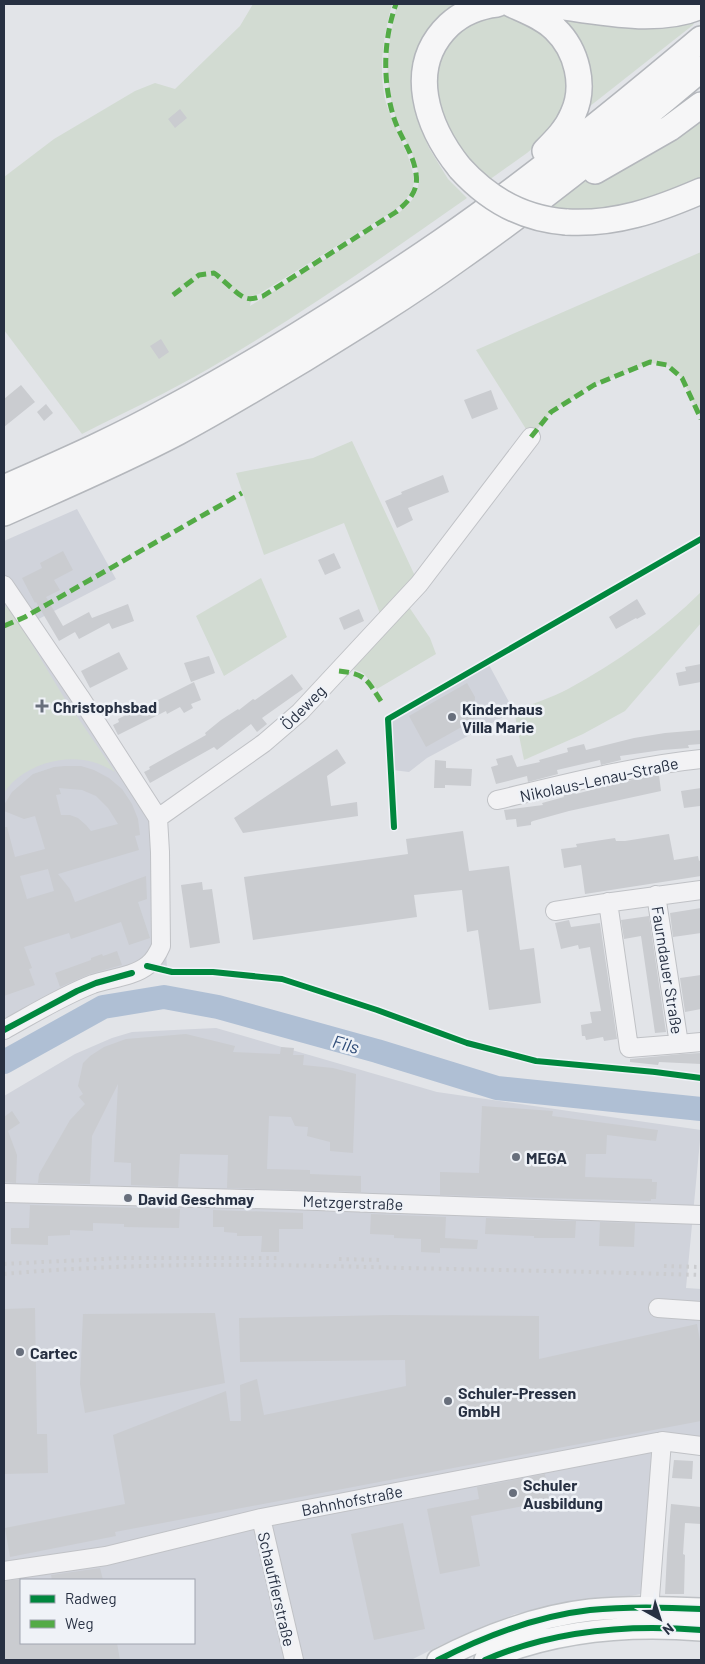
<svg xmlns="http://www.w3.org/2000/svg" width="705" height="1664" font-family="Barlow,sans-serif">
<rect width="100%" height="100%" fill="#e2e4e8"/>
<!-- built -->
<path fill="#d0d3db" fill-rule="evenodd" d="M77,509l39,70 -89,46 108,162 25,54 7,128 -25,5 -51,16 -87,45v-494z
M489,665l25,46 -87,47 -18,14 -16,-2 -3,-48z
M216,1028l221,64 264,38 -15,158 15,1v151l-39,-2 -20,156 -127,20 -74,31 -30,15h-407v-564l71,-42 37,-16 20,-6zM21,1580h173v63h-173z"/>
<!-- green -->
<path fill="#d2dbd2" d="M253,4h139c-8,31 -14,63 -7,95 5,22 34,70 28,87 -3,10 -10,17 -18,24l-136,84 -7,2 -2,10 146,-91c8,-6 16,-13 20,-22 10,-23 -10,-48 -18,-69 -5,-14 -9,-30 -10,-44 -2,-26 4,-52 9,-76h71l-54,91 4,27 11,26 19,31 19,19c-84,59 -168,118 -257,170 -41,24 -85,44 -128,66l-78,-104v-153l50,-38 81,-48 20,-8 20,6 65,-63z
M541,10l156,5 -4,10 -113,89 4,-13z
M511,14l21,7 29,27 9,42 -8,24 -15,22 -20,17 -38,27 -19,-16 -21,-27 -16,-38 8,-48 30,-30 18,-5z
M701,116v65l-72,25 -50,6 -29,-6 42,-29z
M701,252v167l-19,-41 -15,-13 -17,-2 -56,22 -43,27 -20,25 -55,-87z
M352,441l63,135 -34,40 -37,-93 -80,32 -28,-82 77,-15z
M261,578l26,59 -63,39 -28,-60z
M701,592v31l-76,88 -42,23 -59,26 -10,-49c18,-7 37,-13 54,-22 49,-27 94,-58 133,-97z
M9,606l54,90 52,76c-7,-4 -15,-8 -22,-10 -30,-9 -72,4 -89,31v-186z
M409,607l21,31 6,16 -59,35 -14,-16 -16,-6z"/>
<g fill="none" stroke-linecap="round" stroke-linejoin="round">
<!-- river -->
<path stroke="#afbfd4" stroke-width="24" d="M4,1062l99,-55 61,-10 54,10 159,44 120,37 204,21"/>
</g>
<!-- building -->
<path fill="#caccd0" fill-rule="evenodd" d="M180,109l7,9 -12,10 -7,-9z
M161,339l8,13 -10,7 -9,-13z
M21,385l14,17 -31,25v-28z
M491,390l7,19 -26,10 -8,-19z
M46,404l7,9 -9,8 -7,-9z
M443,475l6,17 -41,16 5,12 -16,8 -12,-27 17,-7 -1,-2z
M63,551l10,19 -19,10 6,10 -14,7 17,29 26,-14 3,6 36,-14 6,17 -22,8 -3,-6 -30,16 -4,-7 -16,9 -23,-39 -1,1 -13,-25 20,-10 -2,-5z
M334,553l7,15 -16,7 -7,-15z
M637,599l9,15 -9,5 -1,-1 -20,11 -7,-12z
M359,609l5,12 -20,9 -5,-12z
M119,652l9,17 -38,19 -9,-17z
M209,656l6,17 -24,9 -7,-19z
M701,664v18l-22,4 -3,-13 10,-2 -1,-4z
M292,674l11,15 -41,29 5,6 -10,8 -6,-8 -34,26 -3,-3 -64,36 -6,-11 6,-3 -1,-2 57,-32 -1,-2 16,-13 17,-11 1,1 14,-11 2,1z
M194,682l7,18 -10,4 2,4 -9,5 -4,-6 -13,7 -1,-3 -48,24 -5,-10 6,-3 -1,-3 24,-12v1z
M467,683l8,14 -1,23 -48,27 -17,-31z
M701,730v14l-13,1 1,3 -27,2 -42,6 1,4 -20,5 -1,-5 -43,10 1,4 -30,8 -1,-6 -31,8 -5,-17 7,-2 -2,-6 16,-4 5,12 23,-5 -1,-2 29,-8 -1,-4 17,-4 2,6 48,-12 31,-5z
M337,749l9,14 -19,13 4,30 26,-4 1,14 -115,17 -9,-15z
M435,760l11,1v7l26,1 -1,17 -26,-1v3h-11z
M65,766h16l13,4 15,8 13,11 10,15 6,15 2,16 -5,1 4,14 -81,24 12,15 5,13 71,-26 1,23 -9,3 12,36 -21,7 -8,-23 -50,17 -2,-6 -45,14 8,21 -3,1 6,16 -31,11v-169h3l8,30 30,-8 -10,-33 -11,3 -20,-8v-6l8,-13 21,-18 21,-7zM59,788l23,2 14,6 12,12 10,16 -27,7 -5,-6 -8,-7 -8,-3h-9l-5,-20 5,-1zM48,869l6,22 -27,8 -7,-23z
M659,775l2,16 -92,20 -36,10 -2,1v3l-14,2 -1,-8 -10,1 -2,-10 39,-5 -1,-2 22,-6 -1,-2 12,-3 1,2 45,-12z
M701,788l-1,18 -16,2 -3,-17z
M463,831l6,40 40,-5 11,84 14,-2 7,55 -52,7 -11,-80 -11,2 -5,-42 -48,5 3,22 -164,23 -9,-63 164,-23 -2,-15z
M669,834l5,26 24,-4 1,5 2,-1v16l-116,18 -4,-29 -17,3 -3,-19 16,-2 -1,-3 39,-6 1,3h9z
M202,882l1,8 9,-1 8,54 -30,5 -9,-63z
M701,908v25l-28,4 -3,-24z
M649,916l17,116 -11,1 -14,-97 -17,3 -3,-19z
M569,920l2,7 29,-4 17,116 -13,2 -1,-4 -17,3 -1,-4h-3l-1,-11 11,-2 -2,-11 11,-1 -11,-64 -11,2 -1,-4 -17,4 -6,-26z
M117,951l5,14 -32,9 -30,13 -5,-14 36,-13v-2l11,-4 1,2z
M701,975v34l-16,3 -5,-34z
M186,1034l49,12 -2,6 47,2 1,-7 13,1 -1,7h11l-1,10 30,3 23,6 -3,79 -23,-2v-9l-23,-6 1,-9 -13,-1 -4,-9 -22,-1 -2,53 43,1v4l51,2v16l-134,-4 1,-33 -48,-1 -2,33 -47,-2v-22l-17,-1 4,-78 -26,52 -2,48 -52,-1 1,-9 31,-54 15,-16 -6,-7 4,-3 -5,-8 5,-23 7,-7 14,-9 22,-8z
M701,1053v11l-42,-2 -1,3 -28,-3v-3l52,-5v7v-7z
M482,1106l71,5 -1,5 106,14 -2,11 -49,-6 -1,19h-20l-1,23 67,2v3h5l-1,17h-5v2l-211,-6v-23l39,1z
M12,1111l8,12 -12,8 9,24 -1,28 -12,-1v-65z
M30,1205l150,4 -1,19 -55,-1v-3l-31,-1v8l-23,-1v5l-22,1v9l-37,-1v-16h18z
M213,1210l90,3v16h-24v23h-18l1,-16h-25v-3l-13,-1v-5h-11z
M371,1214l75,3 -1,21 33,2 -1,9 -37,-1v5l-19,-1v-13l-27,-1v-3l-24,-1z
M486,1218l90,3 -1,17h-41v-2l-49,-2z
M600,1222l35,1 -1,24 -35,-1z
M35,1308l2,126h10l1,39 -44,1v-165z
M215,1313l10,70 -140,30 -5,-29 3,-70z
M391,1315l148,1v43l158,-35 4,22v75l-586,111 1,4 -106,21 -5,-29 120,-24 -12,-69 113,-44 4,30h11l-1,-36 17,-6 7,36 142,-29 -1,-26 -165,2 -1,-44z
M674,1460l19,1 -1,18 -20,-1z
M545,1474l4,27 -78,15 9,50 -40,8 -13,-65 52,-10 -2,-12z
M671,1504l30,3v17l-16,-1 -2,31 2,1 -1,39h-19l2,-40z
M403,1523l22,106 -51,11 -23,-106z
M100,1568l3,12h-51l-1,-5z
M21,1579v64h96l3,17h-116v-79z"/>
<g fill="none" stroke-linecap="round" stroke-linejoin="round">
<!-- minor casing -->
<g stroke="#c0c2c6" stroke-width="20">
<path id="minor" d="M4,585l76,112 78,121 2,34 1,94c-3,7 -7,14 -13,19 -15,12 -37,13 -55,19 -31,12 -60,30 -89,46
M497,800c68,-16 135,-34 204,-41
M158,818l106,-75 36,-31 119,-128 112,-147
M608,902l21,146 50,-4 -23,-149
M555,911l57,-9 89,-12
M679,1044l22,-2
M4,1193l286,7 411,15
M658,1308l43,3
M261,1518l33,142
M4,1571l102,-15 155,-38 401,-77 39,5
M650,1620v-23l12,-156"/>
</g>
<!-- major casing -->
<g stroke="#bec1c5" stroke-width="24">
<path id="major" d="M438,1660c47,-24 99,-44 152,-50 37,-4 74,-3 111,-1
M485,1660c69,-30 142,-36 216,-30"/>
</g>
<!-- highway casing -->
<g stroke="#b4b7bc" stroke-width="28">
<path id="highway" d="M511,4c15,7 32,13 44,25 22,21 31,57 18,85 -6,15 -17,26 -28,37
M543,4c49,6 111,22 158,2
M460,168c-33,-41 -55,-101 -11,-143 13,-12 30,-19 48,-21
M595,171l75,-43 31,-23
M566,222c49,3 91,-12 135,-31
M4,488c54,-24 110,-48 162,-77 95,-51 186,-108 275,-169 90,-62 176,-132 260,-203
M4,513c58,-26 117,-51 174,-81 43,-23 84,-48 126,-73 52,-32 104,-64 154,-100 84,-59 165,-124 243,-190"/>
</g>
<!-- minor -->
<use href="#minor" stroke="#f2f2f4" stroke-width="18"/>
<!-- major -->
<use href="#major" stroke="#f6f6f7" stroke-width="21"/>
<!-- highway -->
<use href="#highway" stroke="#f6f6f7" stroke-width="25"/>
<!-- rail -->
<path stroke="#cbcccf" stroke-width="4" stroke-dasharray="2.5 5" stroke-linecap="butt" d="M339,1259l45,1
M4,1264l117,-6h158
M664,1266l37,1
M4,1274c133,-12 266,-10 399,-6 100,2 199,4 298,7"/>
<!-- highway-bridge casing -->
<g stroke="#b4b7bc" stroke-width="28" stroke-linecap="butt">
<path id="highway-bridge" d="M460,168c28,31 64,51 106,54"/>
</g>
<!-- highway-bridge -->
<use href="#highway-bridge" stroke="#f6f6f7" stroke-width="25"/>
<!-- quiet -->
<path stroke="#53ab46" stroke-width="5" stroke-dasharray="10 5" stroke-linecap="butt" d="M173,295l26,-20 15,-2c8,5 25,24 32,25 6,2 12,-1 17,-2l133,-84c12,-10 23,-21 20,-38 -2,-19 -15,-36 -21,-53 -13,-38 -12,-80 1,-117
M531,437l20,-25 43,-27 56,-23 17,3 15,13 19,41
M4,626l21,-9 217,-124
M339,671c29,3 28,10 44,33"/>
<!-- cycleway casing -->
<g stroke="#eff2f7" stroke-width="9">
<path id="cycleway" d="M394,827l-6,-108 313,-180
M147,966l25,6h41l69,7 95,31 90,33 69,18 119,11 46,6
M4,1030l73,-39 19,-8 36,-10
M438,1660c47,-24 99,-44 152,-50 37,-4 74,-3 111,-1
M485,1660c69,-30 142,-36 216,-30"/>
</g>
<!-- cycleway -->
<use href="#cycleway" stroke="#00873e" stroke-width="6"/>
</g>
<!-- markers -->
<g fill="#686f7c" stroke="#eff2f7" stroke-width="2">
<path d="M39.5 698.5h5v5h5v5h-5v5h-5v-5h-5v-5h5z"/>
<circle cx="452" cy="717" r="5"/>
<circle cx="516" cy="1157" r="5"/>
<circle cx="128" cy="1198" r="5"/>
<circle cx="20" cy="1352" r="5"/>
<circle cx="448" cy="1401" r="5"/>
<circle cx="513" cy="1493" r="5"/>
</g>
<g text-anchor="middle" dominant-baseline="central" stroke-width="5" stroke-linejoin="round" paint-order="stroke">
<!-- poi labels -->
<g font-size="16" font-weight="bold" fill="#273042" stroke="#eff2f7" text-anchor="start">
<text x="53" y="706">Christophsbad</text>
<text x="462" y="708">Kinderhaus<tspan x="462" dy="18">Villa Marie</tspan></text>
<text x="526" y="1157">MEGA</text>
<text x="138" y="1198">David Geschmay</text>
<text x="30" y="1352">Cartec</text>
<text x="458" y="1392">Schuler-Pressen<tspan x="458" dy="18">GmbH</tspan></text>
<text x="523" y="1484">Schuler<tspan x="523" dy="18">Ausbildung</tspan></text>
</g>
<!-- street labels -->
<g font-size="16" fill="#273042" stroke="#eff2f7">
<text transform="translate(303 707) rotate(-45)">Ödeweg</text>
<text transform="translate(599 779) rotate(-12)">Nikolaus-Lenau-Straße</text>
<text transform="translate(668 970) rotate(81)">Faurndauer Straße</text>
<text transform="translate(353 1202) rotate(2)">Metzgerstraße</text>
<text transform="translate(352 1500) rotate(-11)">Bahnhofstraße</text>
<text transform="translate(277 1589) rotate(77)">Schaufflerstraße</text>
</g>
<!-- water labels -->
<g font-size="18" font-style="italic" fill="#2f4c78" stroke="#eff2f7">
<text transform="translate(346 1044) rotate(16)">Fils</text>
</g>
</g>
<!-- border -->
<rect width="705" height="1664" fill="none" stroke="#273042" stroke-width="10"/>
<!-- legend -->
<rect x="20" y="1579" width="175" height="65" fill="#eff2f7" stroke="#9fa4af"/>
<rect x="30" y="1595" width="25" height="8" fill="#00873e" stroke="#9fa4af"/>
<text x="65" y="1604" font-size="15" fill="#273042">Radweg</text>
<rect x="30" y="1620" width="25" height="8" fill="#53ab46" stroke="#9fa4af"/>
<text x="65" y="1629" font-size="15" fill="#273042">Weg</text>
<!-- north arrow -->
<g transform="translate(660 1619) rotate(141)" stroke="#eff2f7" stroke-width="4" paint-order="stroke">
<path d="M0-4L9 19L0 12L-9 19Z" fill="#273042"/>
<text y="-8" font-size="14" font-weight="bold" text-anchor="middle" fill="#273042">N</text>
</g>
</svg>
